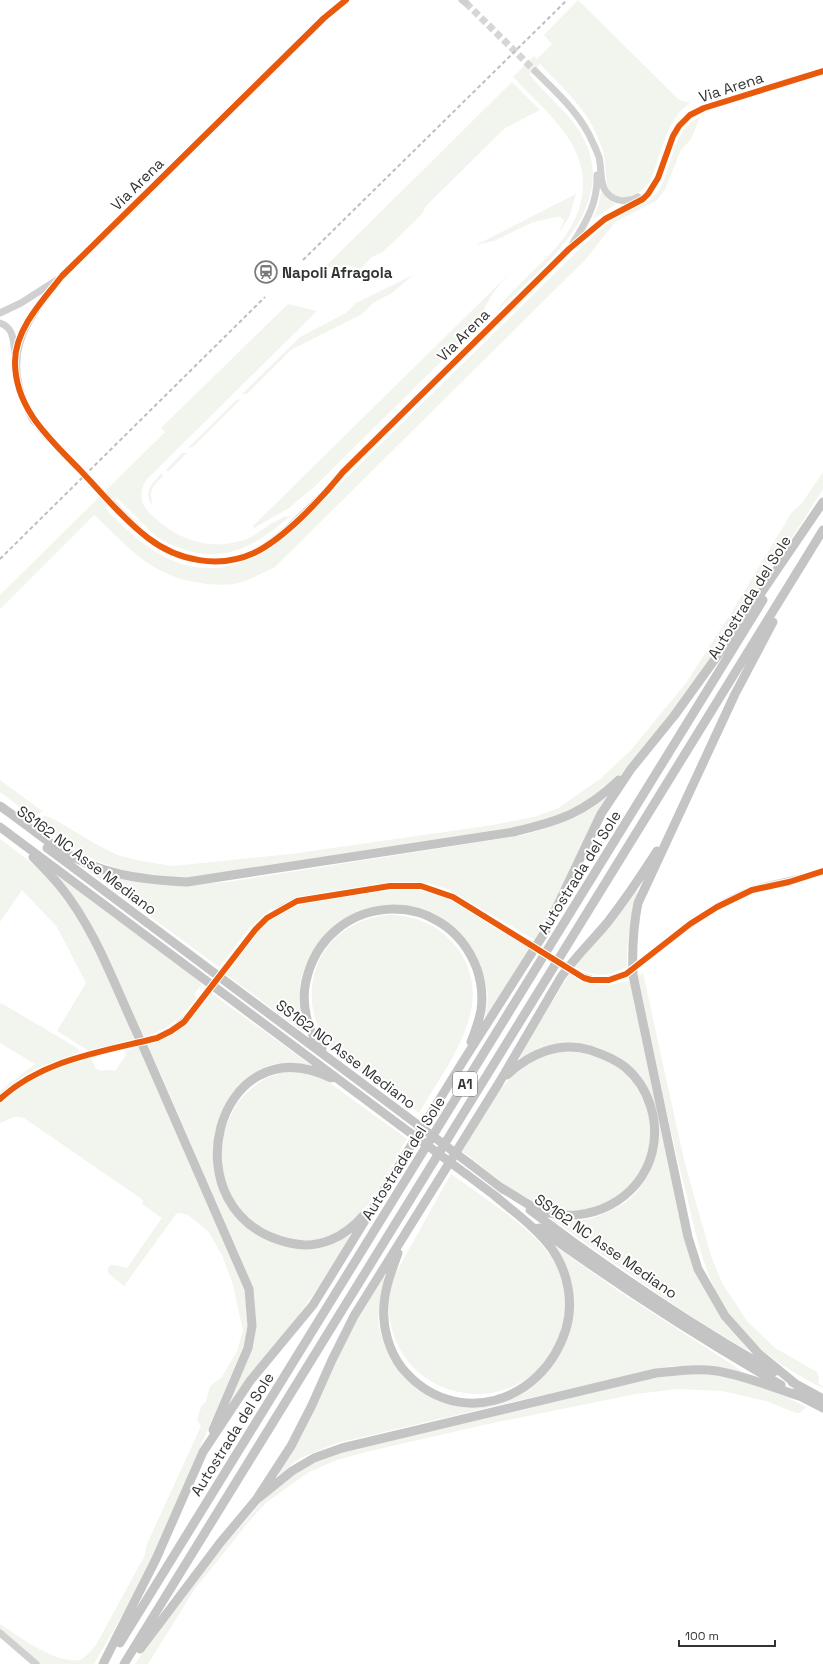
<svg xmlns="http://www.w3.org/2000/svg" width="823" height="1664" font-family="'Space Grotesk',sans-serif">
<rect width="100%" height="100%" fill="#fff"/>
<!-- green -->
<path fill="#f1f5ed" d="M578,0l97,96 5,4 10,3c-26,18 -28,53 -41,80 -8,10 -25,21 -37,10 -8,-8 -5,-19 -7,-29 0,-7 -2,-14 -5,-21 -10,-31 -38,-56 -60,-79l-11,10c15,19 35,34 49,55 49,75 -35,137 -83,184 17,-24 40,-43 60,-64 33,-37 39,-81 6,-121 -14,-18 -32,-34 -48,-51l21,-21 3,3 15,-15 -8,-9z
M512,82l28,28 -35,18 -79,78 -4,8 -38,37 -12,6 -12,12c-9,-3 -15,-6 -22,0l-12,-3z
M700,117l-9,22 -10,11 -16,40 -9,11 -41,21 -29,37 -311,308c-11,5 -23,12 -34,15 -12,4 -28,3 -40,1 -51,-7 -71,-35 -107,-68l-94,94v-14l165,-163 -4,-4 127,-124 29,7 -171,169c-6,9 -7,22 2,31 22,24 52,38 85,32 7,-2 17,-4 23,-9 5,-4 27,-19 34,-18 -32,29 -66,49 -110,32 -11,-4 -24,-10 -31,-18 -10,-11 -22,-22 -32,-32l-12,10c11,11 22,23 34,32 51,41 97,35 147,-3l313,-307c7,-6 15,-11 23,-16 14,-7 31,-12 39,-28 13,-24 11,-56 39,-69z
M601,192l6,7 9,5 -23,15 6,-16z
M576,194l-7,23 -10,16 5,-13 -4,-3h-4l-23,5 -39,19 -18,4z
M512,271l-12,13 -10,14 -17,32 -13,13 -146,144 -25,21 -35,20 -1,-2z
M413,275l-21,18 -19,10 -11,11 -71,36 -44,44h-5l58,-57 46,-24 10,-10z
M241,399l-48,48 -5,1 48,-48z
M182,453h5l-19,19 -2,-2z
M823,472v17l-89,140 -103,140 -36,27 -35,19 -20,8 -82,14 -262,41c-71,-1 -106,-12 -160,-59l9,-3 7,2 42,25 23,12 24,6 32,5 118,-12 202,-29 41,-8 23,-8 43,-30 31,-29 55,-67 47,-73 59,-98 10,-9z
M161,474l2,2c-12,12 -14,14 -10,30 -11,-13 -1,-23 8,-32z
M0,780l42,31 -9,6 -33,-25z
M610,794l-65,129 -10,17 -88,-51 -20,-6 -29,-1 -100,16 -28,12 -20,17 -31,40 -132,-97 2,-1 91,16 47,-3 297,-47c33,-9 58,-22 86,-41z
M0,839c17,13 35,25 50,41 23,26 37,56 52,86 12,25 23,48 32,73l-45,12 -32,-20 29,-48 -29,-56 -35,-37 -22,32z
M57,874l126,94 19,16 -8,10 3,4c-18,21 -25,29 -52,39l-89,-161z
M407,889c9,1 17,2 25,5 32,9 70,37 97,55l-42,68h-2c1,-6 3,-14 3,-21 -2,-15 -8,-32 -16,-45 -6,-9 -11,-17 -19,-24 -41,-39 -115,-22 -141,26 -6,10 -11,22 -12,34 0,14 4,27 8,41l-5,4 -77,-58 32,-43 11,-11 13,-8 18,-8 84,-13z
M636,890l2,1c-7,26 -12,49 -11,76 -19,10 -34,11 -53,-1z
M385,915c26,-1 51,8 68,28 49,56 -5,120 -34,170 -18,-13 -36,-26 -55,-39 -10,-7 -22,-14 -31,-24 -23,-25 -28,-63 -12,-93 14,-25 37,-38 64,-42z
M570,973c26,14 32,15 61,7l56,254 40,89 22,28c-69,-39 -133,-87 -197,-132l24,2 17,-3 15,-6 17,-9 11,-10 14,-21 4,-13 2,-50 -35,-50 -24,-12 -20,-3 -58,14 -1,-1z
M643,973l41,187 27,96 11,27 25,38 28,27 42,24 2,6 -1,6 5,2v2c-30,-15 -60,-33 -83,-59 -34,-40 -43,-91 -55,-140 -18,-70 -32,-142 -47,-213z
M211,993l100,72c-12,-1 -25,-3 -37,-1 -13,3 -26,14 -35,24 -21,23 -29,53 -24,84 2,8 5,19 9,26 4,5 9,11 14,16 13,16 26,26 47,31 8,2 51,-8 63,-10l2,2 -33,52 -22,32 -65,83h-2l27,-77 -1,-34 -6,-18 -100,-230c32,-12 42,-26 63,-52z
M1,1003l73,43 5,4 -1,3 -38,14 -13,7 -27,20v-3l35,-27 -35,-21v-38z
M139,1047l107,245 2,33 -3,18 -91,212 -30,57 -30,52h-58l-36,-31v-9c20,13 55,40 80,36 6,-3 11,-9 16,-15l49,-90 2,-11 54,-118 -4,-7 5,-14 4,-3 4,-16 12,-9 15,-26 6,-20 -10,-46 -11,-30 -14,-24 -20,-16 -8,-2 -4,1 -52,72 -16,-13v-4l2,-4h5l12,3 35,-50 -20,-14 1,-4 -119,-82c-9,-4 -15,2 -24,5v-20c30,-25 54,-36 91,-45l5,11 5,2 8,-1 6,1 11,-16 -1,-4z
M569,1051c19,3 36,5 51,17 9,6 14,14 19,23 22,38 12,81 -23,107 -5,4 -13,6 -19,8 -14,5 -30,8 -45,4 -32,-9 -63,-39 -90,-59 23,-38 43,-84 89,-98 6,-2 12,-2 18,-2z
M291,1070l29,6 87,63c-16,27 -41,80 -69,95 -12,6 -28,7 -41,6 -62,-8 -97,-76 -63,-130 2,-4 4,-9 8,-12 5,-7 14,-13 21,-18 8,-5 19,-7 28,-10z
M451,1174c30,22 76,50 98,80 16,21 21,49 13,75 -29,95 -162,82 -173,-15 -1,-13 2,-25 5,-38z
M555,1246l59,42 131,85 -44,-7h-29l-121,27 -214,50 -37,15 -21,17 -1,-2 70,-138 35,-58 2,1 -5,23 -2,19 3,15 10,22 10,15 52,31 64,-8 14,-8 13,-12 11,-15 10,-17 7,-22z
M681,1374c11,0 23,-1 34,1 33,3 62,17 91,32l-6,6h-4l-30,-12 -44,-10 -44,-2 -42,5 -148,30 -118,27 -33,9 -28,12 -42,30 -16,17 -57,71 -46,74h-13l54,-77 81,-95 33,-24 40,-17 278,-67z"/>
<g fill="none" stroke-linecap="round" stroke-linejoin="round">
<!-- secondary-tunnel -->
<path stroke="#d6d6d6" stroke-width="7" stroke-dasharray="7 3.5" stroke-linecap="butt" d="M466,3l69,68
M32,419l14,16 67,69"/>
<!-- secondary -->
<path stroke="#d0d0d0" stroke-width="7" d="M462,0l4,3
M535,71c22,22 46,43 58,72 2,4 4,9 6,14 3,12 0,26 8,36 8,9 21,10 31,4
M573,243c14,-22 25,-42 24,-68
M0,313l21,-10 36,-23
M0,323c14,5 13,17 15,30
M32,419c-32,-63 -10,-93 30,-143l262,-258 22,-18
M113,504c15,15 29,31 48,43 27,16 65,20 94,5 20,-10 36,-26 52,-42 13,-12 25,-24 36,-38l226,-223 36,-30 38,-20 5,-5 10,-16 15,-42 6,-10 11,-11 14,-7 119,-37
M639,964c35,-27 70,-58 113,-74 23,-8 48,-10 71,-19
M223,971l32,-41 12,-12 14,-9 16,-8 93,-15h31l32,11 75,47
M574,972c19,11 32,10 52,2
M0,1099c44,-40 102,-47 157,-61 26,-12 34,-25 51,-47
M0,1633l36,31"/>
<!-- highway -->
<path stroke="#c4c4c4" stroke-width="9" d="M773,622l-38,72 -97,209c-5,24 -6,47 -5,72l55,262 10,32 27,47 33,37 39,32
M0,806c19,13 37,28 56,41 41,27 84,33 131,35l326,-50c47,-11 71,-19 106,-52
M0,827l401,299
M47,848l359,268
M33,857c9,9 19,19 27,29 35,43 54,98 77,147
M322,1049c-15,-17 -21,-46 -16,-68 20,-89 139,-98 171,-12 4,12 6,28 4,41 -2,11 -6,22 -10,32
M146,1053l103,236 3,37 -4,22 -35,82
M331,1078c-115,-57 -166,137 -41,165 29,7 55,-6 74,-28
M470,1164l34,26
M466,1174l32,24
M500,1187c13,7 29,20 42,24 46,15 98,-11 110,-58 8,-31 -3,-66 -27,-86 -10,-8 -23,-13 -35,-17 -31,-9 -61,4 -83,25
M530,1210c78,59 160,114 244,162
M539,1228c78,57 159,109 242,157
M398,1253c-6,17 -13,34 -14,52 -2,22 5,46 18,63 52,63 141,36 164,-39 8,-27 2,-57 -14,-80 -15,-21 -38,-37 -58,-54
M792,1382l31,17
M794,1393l29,15
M256,1500l35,-54 21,-41 20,-45 22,-44 145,-233 62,-106c14,-20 31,-36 46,-54 18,-23 34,-47 50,-72
M120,1643l643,-1043
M140,1649l80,-106 36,-43 36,-29 22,-13 28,-10 314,-75c20,-2 41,-5 61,-2 29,5 55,16 82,25
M103,1664l53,-105 47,-107 47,-71 63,-76 149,-242 83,-131 56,-118 30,-45 43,-53 62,-86 87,-128
M124,1664l699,-1134"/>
<!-- rail -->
<path stroke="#bebebe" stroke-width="2" stroke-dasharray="4 3" stroke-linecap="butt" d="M303,260l264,-260
M0,559l265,-262"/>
<!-- secondary-bridge -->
<path stroke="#d0d0d0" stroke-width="7" d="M528,944l46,28
M626,974l13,-10"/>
<!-- highway-bridge -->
<path stroke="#c4c4c4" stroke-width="9" d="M137,1033l9,20
M406,1116l64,48
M401,1126l65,48"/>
<!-- cycleway casing -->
<g stroke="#fff" stroke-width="8">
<path id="cycleway" d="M346,0l-22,18 -262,258c-19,24 -47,53 -47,86 0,47 35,77 65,108 22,23 43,49 68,68 30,23 71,31 106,15 31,-15 67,-54 89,-81l226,-223 36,-30 38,-20 5,-5 10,-16 15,-42 6,-10 11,-11 14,-7 119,-37
M0,1099c44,-40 102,-47 157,-61l14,-7 13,-9 71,-92 12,-12 30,-17 93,-15h31l32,11 131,81 7,2h18l17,-6 64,-50 27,-17 35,-17 37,-8 34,-11"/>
</g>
<!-- cycleway -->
<use href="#cycleway" stroke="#e8590c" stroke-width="6"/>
</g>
<!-- icons -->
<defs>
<g id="station-ring" transform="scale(1.15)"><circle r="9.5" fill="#fff" stroke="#7a7a7a" stroke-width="1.5"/><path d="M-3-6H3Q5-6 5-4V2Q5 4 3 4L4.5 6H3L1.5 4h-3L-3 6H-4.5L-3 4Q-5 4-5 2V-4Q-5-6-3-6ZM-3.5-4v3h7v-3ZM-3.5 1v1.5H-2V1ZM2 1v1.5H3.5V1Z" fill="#7a7a7a"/></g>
</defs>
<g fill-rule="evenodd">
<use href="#station-ring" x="266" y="272"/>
</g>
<g text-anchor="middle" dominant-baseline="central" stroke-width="4" stroke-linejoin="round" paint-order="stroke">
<!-- shield labels -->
<rect fill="#fff" stroke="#707070" stroke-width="1" x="453" y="1072" width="24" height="24" rx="3"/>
<g font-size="14" font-weight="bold" fill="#333">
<text x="465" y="1084">A1</text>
</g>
<!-- street labels -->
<g font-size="15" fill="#333" stroke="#fff">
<text transform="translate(731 87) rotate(-18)">Via Arena</text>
<text transform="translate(137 184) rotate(-45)">Via Arena</text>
<text transform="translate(463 335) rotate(-45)">Via Arena</text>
<text transform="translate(749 597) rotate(-58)">Autostrada del Sole</text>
<text transform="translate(87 860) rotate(37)">SS162 NC Asse Mediano</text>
<text transform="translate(579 872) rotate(-58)">Autostrada del Sole</text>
<text transform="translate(346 1054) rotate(37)">SS162 NC Asse Mediano</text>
<text transform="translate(403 1158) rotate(-58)">Autostrada del Sole</text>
<text transform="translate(606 1246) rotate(35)">SS162 NC Asse Mediano</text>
<text transform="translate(232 1434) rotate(-58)">Autostrada del Sole</text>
</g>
<!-- poi labels -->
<g font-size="15" font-weight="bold" fill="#333" stroke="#fff" text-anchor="start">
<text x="282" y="272">Napoli Afragola</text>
</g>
</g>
<!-- scale -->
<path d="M679 1640v6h96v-6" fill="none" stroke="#333333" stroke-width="2"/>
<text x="685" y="1640" font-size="12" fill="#333333" stroke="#ffffff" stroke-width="3" paint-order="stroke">100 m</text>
</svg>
